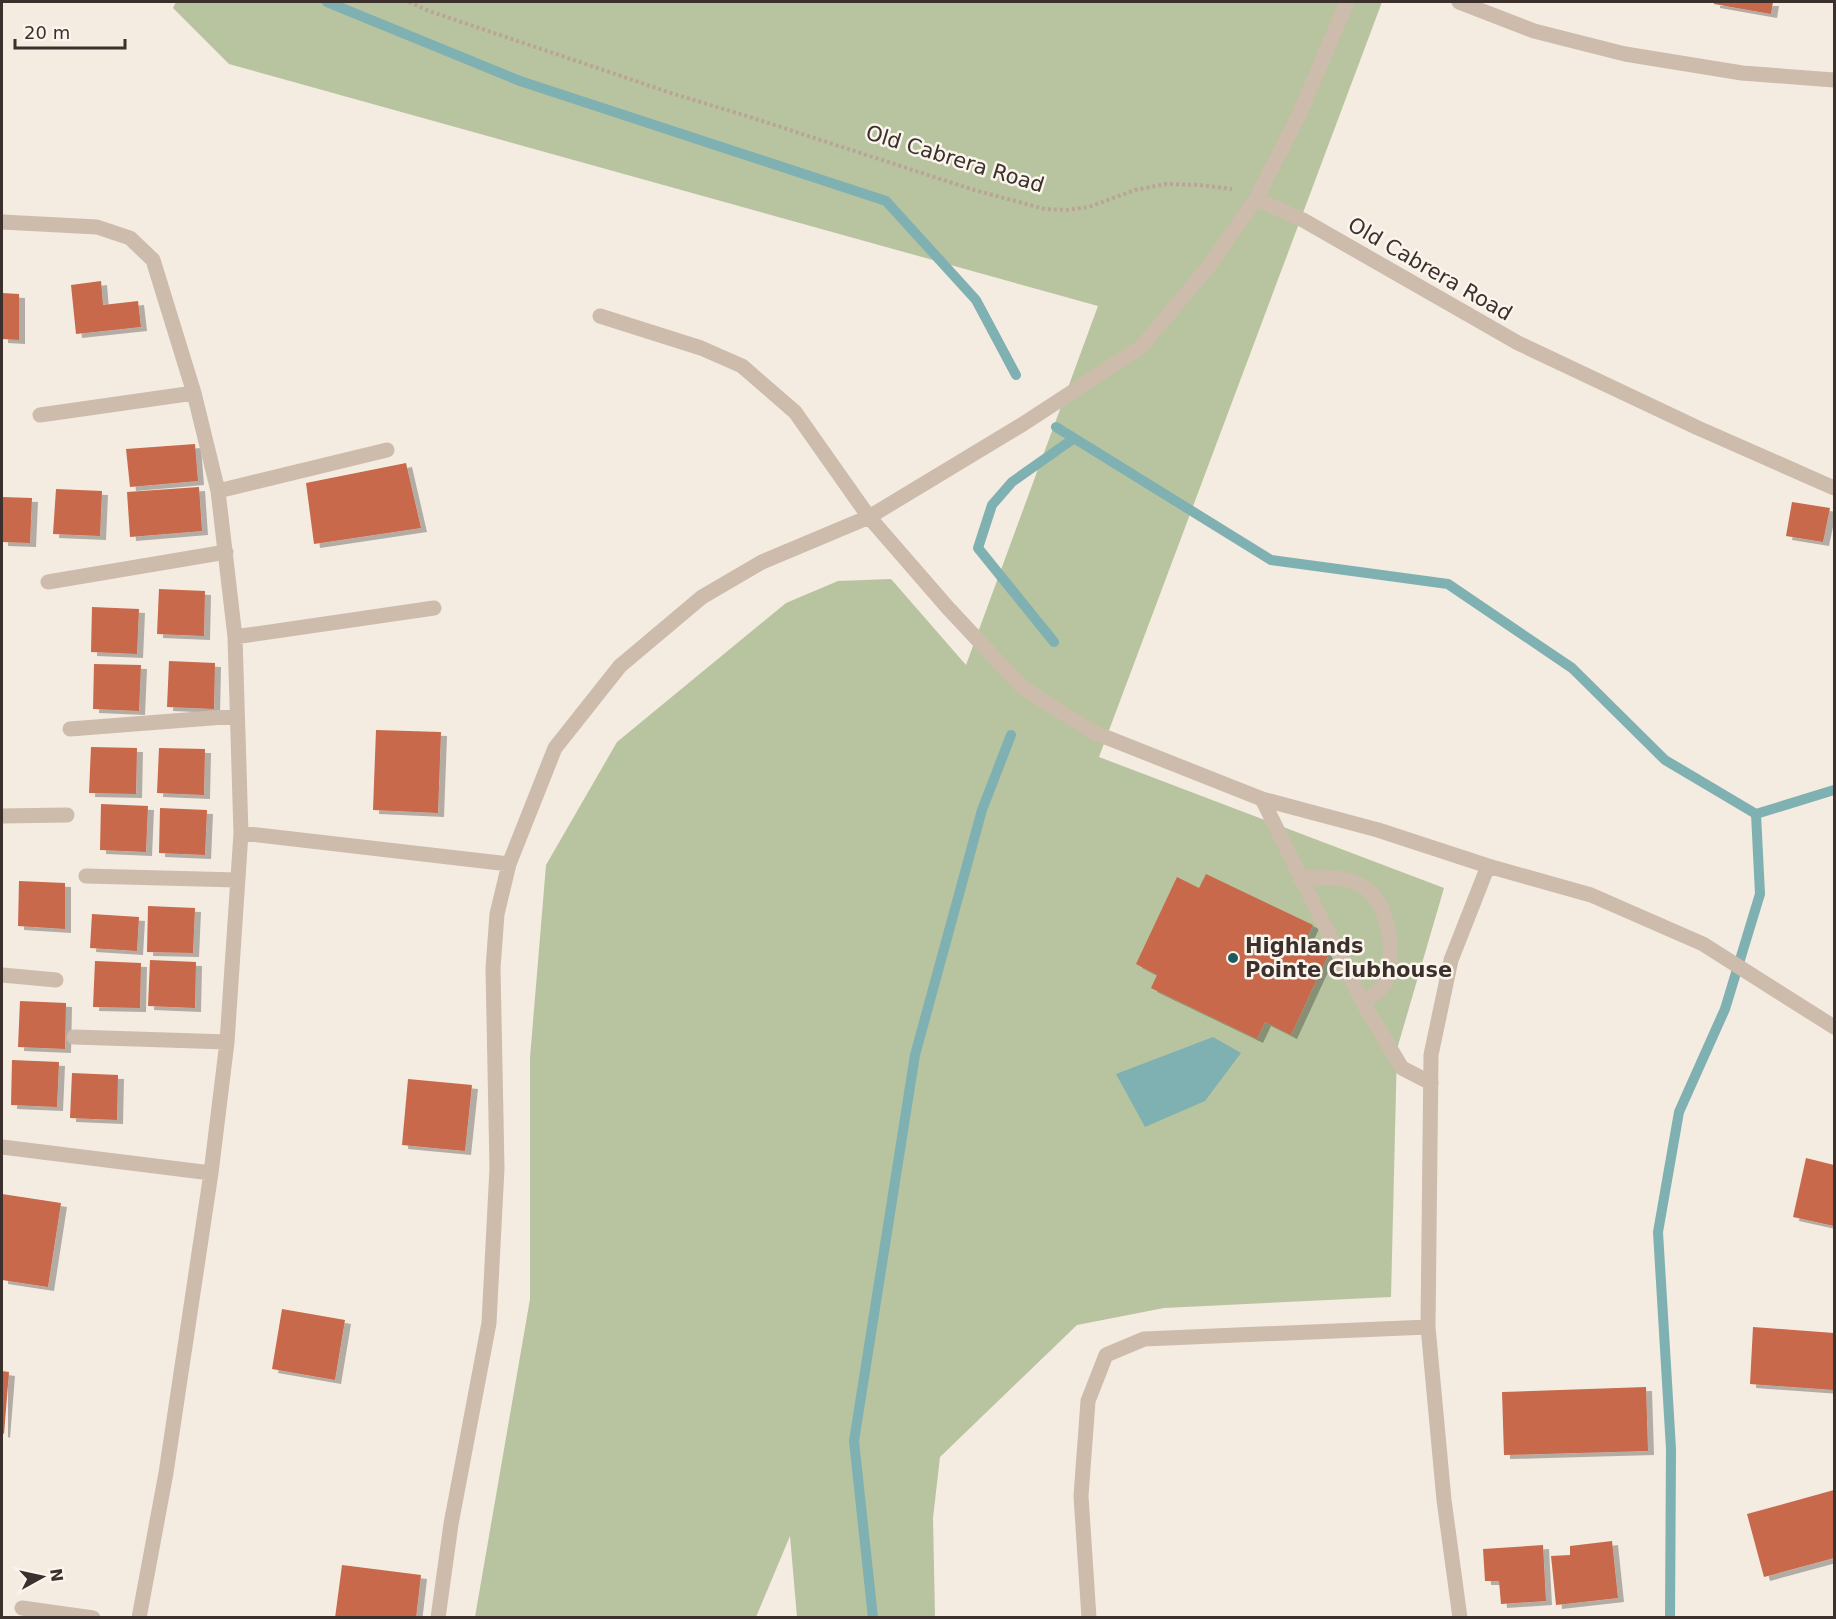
<svg xmlns="http://www.w3.org/2000/svg" width="1836" height="1619" font-family="'DejaVu Sans',sans-serif">
<defs>
<filter id="shadow"><feDropShadow dx="6" dy="4" stdDeviation="0" flood-color="#0004"/></filter>
</defs>
<rect width="100%" height="100%" fill="#f4ebe1"/>
<!-- green -->
<path fill="#b8c4a0" d="M176,2h1206l-283,755 345,131 -47,161 -6,248 -227,11 -87,17 -137,132 -7,61 2,99h-138l-7,-81 -34,81h-281l55,-318v-241l16,-193 71,-123 169,-139 52,-22 53,-2 75,86 132,-359 -869,-242 -56,-56z"/>
<!-- water -->
<path fill="#7fb0b2" d="M1213,1037l28,16 -36,48 -60,26 -29,-53z"/>
<g fill="none" stroke-linecap="round" stroke-linejoin="round">
<!-- stream -->
<path stroke="#7fb0b2" stroke-width="10" d="M327,2l193,79 366,120 90,99 40,75
M1056,427l215,133 177,24 124,84 93,92 91,54 78,-24
M1054,642l-76,-94 14,-43 20,-23 61,-43
M873,1618l-19,-177 61,-386 67,-245 29,-75
M1670,1618l1,-169 -13,-217 21,-120 46,-103 35,-115 -4,-80"/>
</g>
<!-- building -->
<path fill="#c8694b" filter="url(#shadow)" d="M1714,2h59l-2,12 -57,-10z
M101,281l2,24 35,-4 3,26 -65,7 -5,-49z
M2,293l17,1v46l-17,-1z
M195,444l3,37 -68,6 -4,-38z
M406,463l15,65 -107,16 -8,-61z
M199,487l3,44 -72,6 -3,-45z
M56,489l46,2 -2,45 -47,-2z
M2,497l30,1 -2,45 -28,-1z
M1792,502l38,6 -7,34 -37,-6z
M159,589l46,2 -1,45 -47,-2z
M92,607l47,2 -2,45 -46,-2z
M169,661l46,2 -1,46 -47,-2z
M94,664l47,1 -2,46 -46,-2z
M376,730l65,2 -3,81 -65,-3z
M91,747l46,1 -1,46 -47,-1z
M159,748l46,1 -1,46 -47,-2z
M101,804l47,2 -2,46 -46,-2z
M160,808l47,2 -2,45 -46,-2z
M1206,874l107,51 -7,15 24,11 -39,84 -26,-13 -8,17 -106,-51 6,-13 -21,-11 41,-87 22,11z
M19,881l46,2v46l-47,-3z
M148,906l47,2 -2,45 -46,-1z
M92,914l47,3 -2,34 -47,-3z
M150,960l46,2 -1,46 -47,-2z
M95,961l46,2 -1,45 -47,-1z
M20,1001l46,2 -1,46 -47,-2z
M12,1060l47,2 -2,45 -46,-2z
M72,1073l46,2 -1,45 -47,-2z
M408,1079l64,6 -7,66 -63,-6z
M1806,1158l28,7v61l-41,-9z
M2,1194l59,9 -13,84 -46,-7z
M282,1309l63,11 -10,60 -63,-11z
M1753,1327l81,6v57l-84,-6z
M2,1371l7,1 -5,62 -2,-1z
M1646,1387l2,64 -144,4 -2,-63z
M1834,1490v68l-70,19 -17,-63z
M1612,1541l6,57 -62,7 -5,-49 19,-1v-9z
M1543,1545l3,56 -45,3 -2,-23h-14l-2,-32z
M342,1565l79,10 -5,43h-81z"/>
<g fill="none" stroke-linecap="round" stroke-linejoin="round">
<!-- path -->
<path stroke="#b9a596" stroke-width="4" stroke-dasharray="3 3" stroke-linecap="butt" d="M409,2l20,9 245,83 76,23 224,73 71,19 21,1 23,-3 46,-17 31,-6 34,1 32,4"/>
<!-- service -->
<path stroke="#cdbbac" stroke-width="15" d="M1262,799l101,204 39,65 29,15
M1300,878c23,-1 47,-3 67,11 22,17 29,67 19,91 -4,10 -15,17 -23,23"/>
<!-- minor -->
<path stroke="#cdbbac" stroke-width="15" d="M1459,2l75,29 91,23 117,19 92,7
M1256,199l47,21 215,123 180,85 136,60
M2,222l95,5 33,11 23,22 41,133 24,98 17,146 6,196 -14,209 -16,131 -45,300 -27,145
M600,316l101,32 41,18 53,46 74,105 79,91 75,80 70,44 169,67 116,31 110,36 103,29 112,49 131,83
M40,415l154,-22
M218,491l169,-41
M48,582l178,-30
M235,637l199,-29
M70,729l167,-13
M2,816l65,-1
M241,833l268,31
M86,876l152,4
M2,975l54,5
M74,1037l153,5
M2,1147l209,26
M22,1608l71,10
M438,1618l13,-94 38,-201 8,-155 -4,-200 4,-54 12,-50 46,-116 65,-82 82,-69 60,-35 107,-45 154,-93 118,-77 68,-81 47,-67 43,-84 48,-113
M1089,1618l-8,-122 7,-95 18,-46 38,-16 284,-12
M1460,1618l-16,-118 -16,-173 3,-272 20,-95 37,-94"/>
</g>
<!-- markers -->
<circle fill="#1f5a5e" stroke="#fbf5ee" stroke-width="2" cx="1233" cy="958" r="6"/>
<g text-anchor="middle" dominant-baseline="central" stroke-width="5" stroke-linejoin="round" paint-order="stroke">
<!-- street labels -->
<g font-size="21" fill="#3b302b" stroke="#fbf5ee">
<text transform="translate(955 159) rotate(17)">Old Cabrera Road</text>
<text transform="translate(1430 269) rotate(30)">Old Cabrera Road</text>
</g>
<!-- poi labels -->
<g font-size="21" font-weight="bold" fill="#3b302b" stroke="#fbf5ee" text-anchor="start">
<text x="1245" y="946">Highlands<tspan x="1245" dy="24">Pointe Clubhouse</tspan></text>
</g>
</g>
<!-- border -->
<rect width="1836" height="1619" fill="none" stroke="#3b302b" stroke-width="6"/>
<!-- north arrow -->
<g transform="translate(42 1577) rotate(82)" stroke="#fbf5ee" stroke-width="4.5" paint-order="stroke">
<path d="M0-4.5L10 22L0 15L-10 22Z" fill="#3b302b"/>
<text y="-9" font-size="16" font-weight="bold" text-anchor="middle" fill="#3b302b">N</text>
</g>
<!-- scale -->
<path d="M15 39v9h110v-9" fill="none" stroke="#3b302b" stroke-width="3"/>
<text x="24" y="39" font-size="18" fill="#3b302b" stroke="#fbf5ee" stroke-width="4.5" paint-order="stroke">20 m</text>
</svg>
